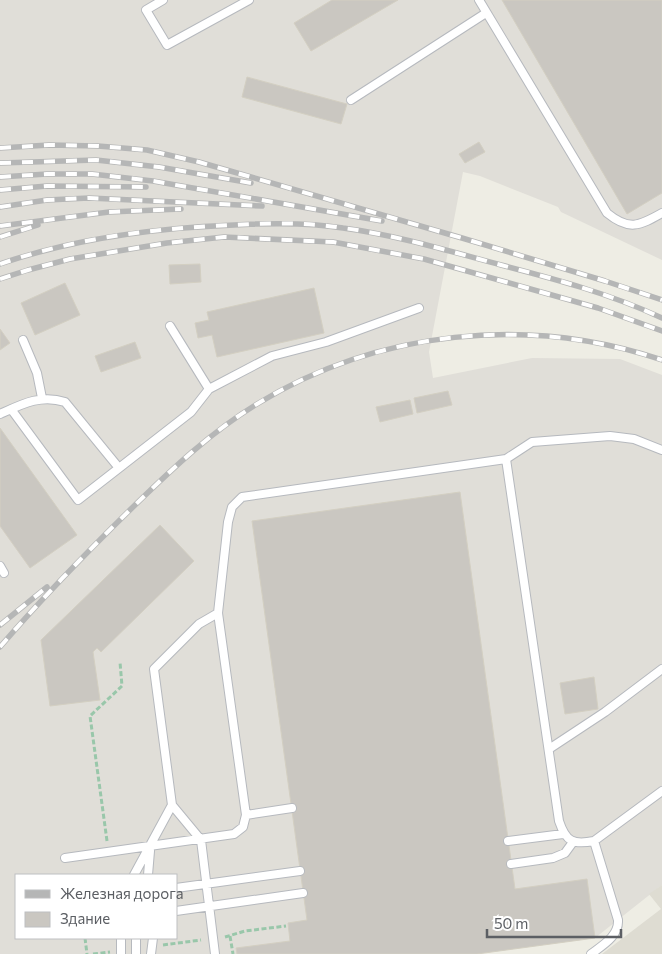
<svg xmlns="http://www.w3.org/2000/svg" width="662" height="954" font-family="Commissioner,sans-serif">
<rect width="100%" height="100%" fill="#eeede4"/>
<!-- industrial -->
<path fill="#e0ded8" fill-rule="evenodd" d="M0,0h662v260l-101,-48 -3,-5 -78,-31 -17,-4 -34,180 4,26 99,-20 88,1 42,16v510l-67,53 -118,16h-477zM16,875h160v63h-160z"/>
<!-- education -->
<path fill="#dedcd2" d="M662,885v69h-60l59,-45 -12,-15z"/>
<!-- building -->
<path fill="#cac7c1" stroke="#d3cfc2" d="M332,0h66l-87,51 -17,-28z
M502,0h160v193l-35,21z
M247,77l100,27 -6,20 -99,-27z
M479,142l6,10 -20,11 -6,-9z
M200,264l1,18 -31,2 -1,-19z
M65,283l15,32 -45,20 -14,-32z
M314,288l10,45 -107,24 -5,-22 -14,3 -3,-15 14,-3 -2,-8z
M0,329l10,14 -10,7z
M135,342l6,16 -40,14 -6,-16z
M448,391l4,14 -35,8 -3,-15z
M410,400l3,14 -33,8 -4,-15z
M0,428l77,107 -47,33 -30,-42z
M460,492l55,397 72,-10 8,59 -118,16h-240l-1,-6 54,-7 -2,-18 19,-3 -55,-399z
M160,525l34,36 -93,91 -4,-4 -4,4 7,48 -50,6 -9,-66z
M594,677l4,32 -33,5 -5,-31z"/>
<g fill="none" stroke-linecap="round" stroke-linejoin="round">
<!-- lane casing -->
<g stroke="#b6b9be" stroke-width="10">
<path id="lane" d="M163,0l-17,10 21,35 82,-45
M479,0l128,213c22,18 32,13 55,0
M351,100l135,-87
M170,326l39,63
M23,340l14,33 5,25
M11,409l67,91 113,-88 18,-23 63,-33 54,-14 93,-34
M0,414c22,-10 41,-20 65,-12l54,66
M506,459l53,362c7,21 14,24 35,20l68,-50
M0,566l4,7
M549,749l56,-37 57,-43
M172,805l29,35 14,114
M246,815l46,-7
M508,841l55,-7
M65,858l169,-24 9,-7 3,-12 -28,-202 10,-91 4,-15 10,-10 264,-38 26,-17 78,-6 24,3 28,11
M511,864l42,-6 12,-5 8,-11
M134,875l38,-70 -18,-136 45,-45 19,-11
M148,875l2,-24
M176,888l124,-17
M176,911l127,-18
M121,954v-16
M136,954v-16
M151,954l2,-16
M591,954c12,-9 28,-18 27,-34l-24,-79"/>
</g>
<!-- path -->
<path stroke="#99c7aa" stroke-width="3" stroke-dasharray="5 2.5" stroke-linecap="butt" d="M107,841l-17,-125 32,-30 -2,-24
M230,936l3,18
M225,937l20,-6 41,-5
M85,938l2,16
M163,945l38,-5
M93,954l17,-2"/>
<!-- lane -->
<use href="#lane" stroke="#fff" stroke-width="8"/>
<!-- rail casing -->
<g stroke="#b5b6b6" stroke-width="5.5">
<path id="rail" d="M0,148l49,-3 49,1 49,4 52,12 263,76 143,43 57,19
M0,163l96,-3 63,7 92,16
M0,177l47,-3h45l61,7 229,40
M0,190l47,-4 99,1
M0,207l47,-7 42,-2 173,8
M0,226l109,-14 72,-3
M0,237l38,-12
M0,264c75,-26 155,-36 234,-39 36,-2 73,-3 109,3 53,7 106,23 158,37 54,14 110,29 161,53
M0,279l28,-9 42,-11 97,-16 57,-6 109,5 91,17 174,49 64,23
M0,625l47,-38
M0,647c42,-49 88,-96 134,-141 38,-37 77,-74 123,-102 121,-74 271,-89 405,-44"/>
</g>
<!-- rail -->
<use href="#rail" stroke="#fff" stroke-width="4" stroke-dasharray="11" stroke-linecap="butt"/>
</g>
<!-- legend -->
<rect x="15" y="874" width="162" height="65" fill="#ffffff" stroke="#bebfc1"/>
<rect x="25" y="890" width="25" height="8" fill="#b5b6b6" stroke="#bebfc1"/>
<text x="60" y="899" font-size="15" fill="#5c5f64">Железная дорога</text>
<rect x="25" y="912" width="25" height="15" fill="#cac7c1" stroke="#bebfc1"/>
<text x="60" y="924" font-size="15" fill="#5c5f64">Здание</text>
<!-- scale -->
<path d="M487 929v8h134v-8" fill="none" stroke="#5c5f64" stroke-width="2.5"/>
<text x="494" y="929" font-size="15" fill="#5c5f64" stroke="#ffffff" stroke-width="4" paint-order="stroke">50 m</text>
</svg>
